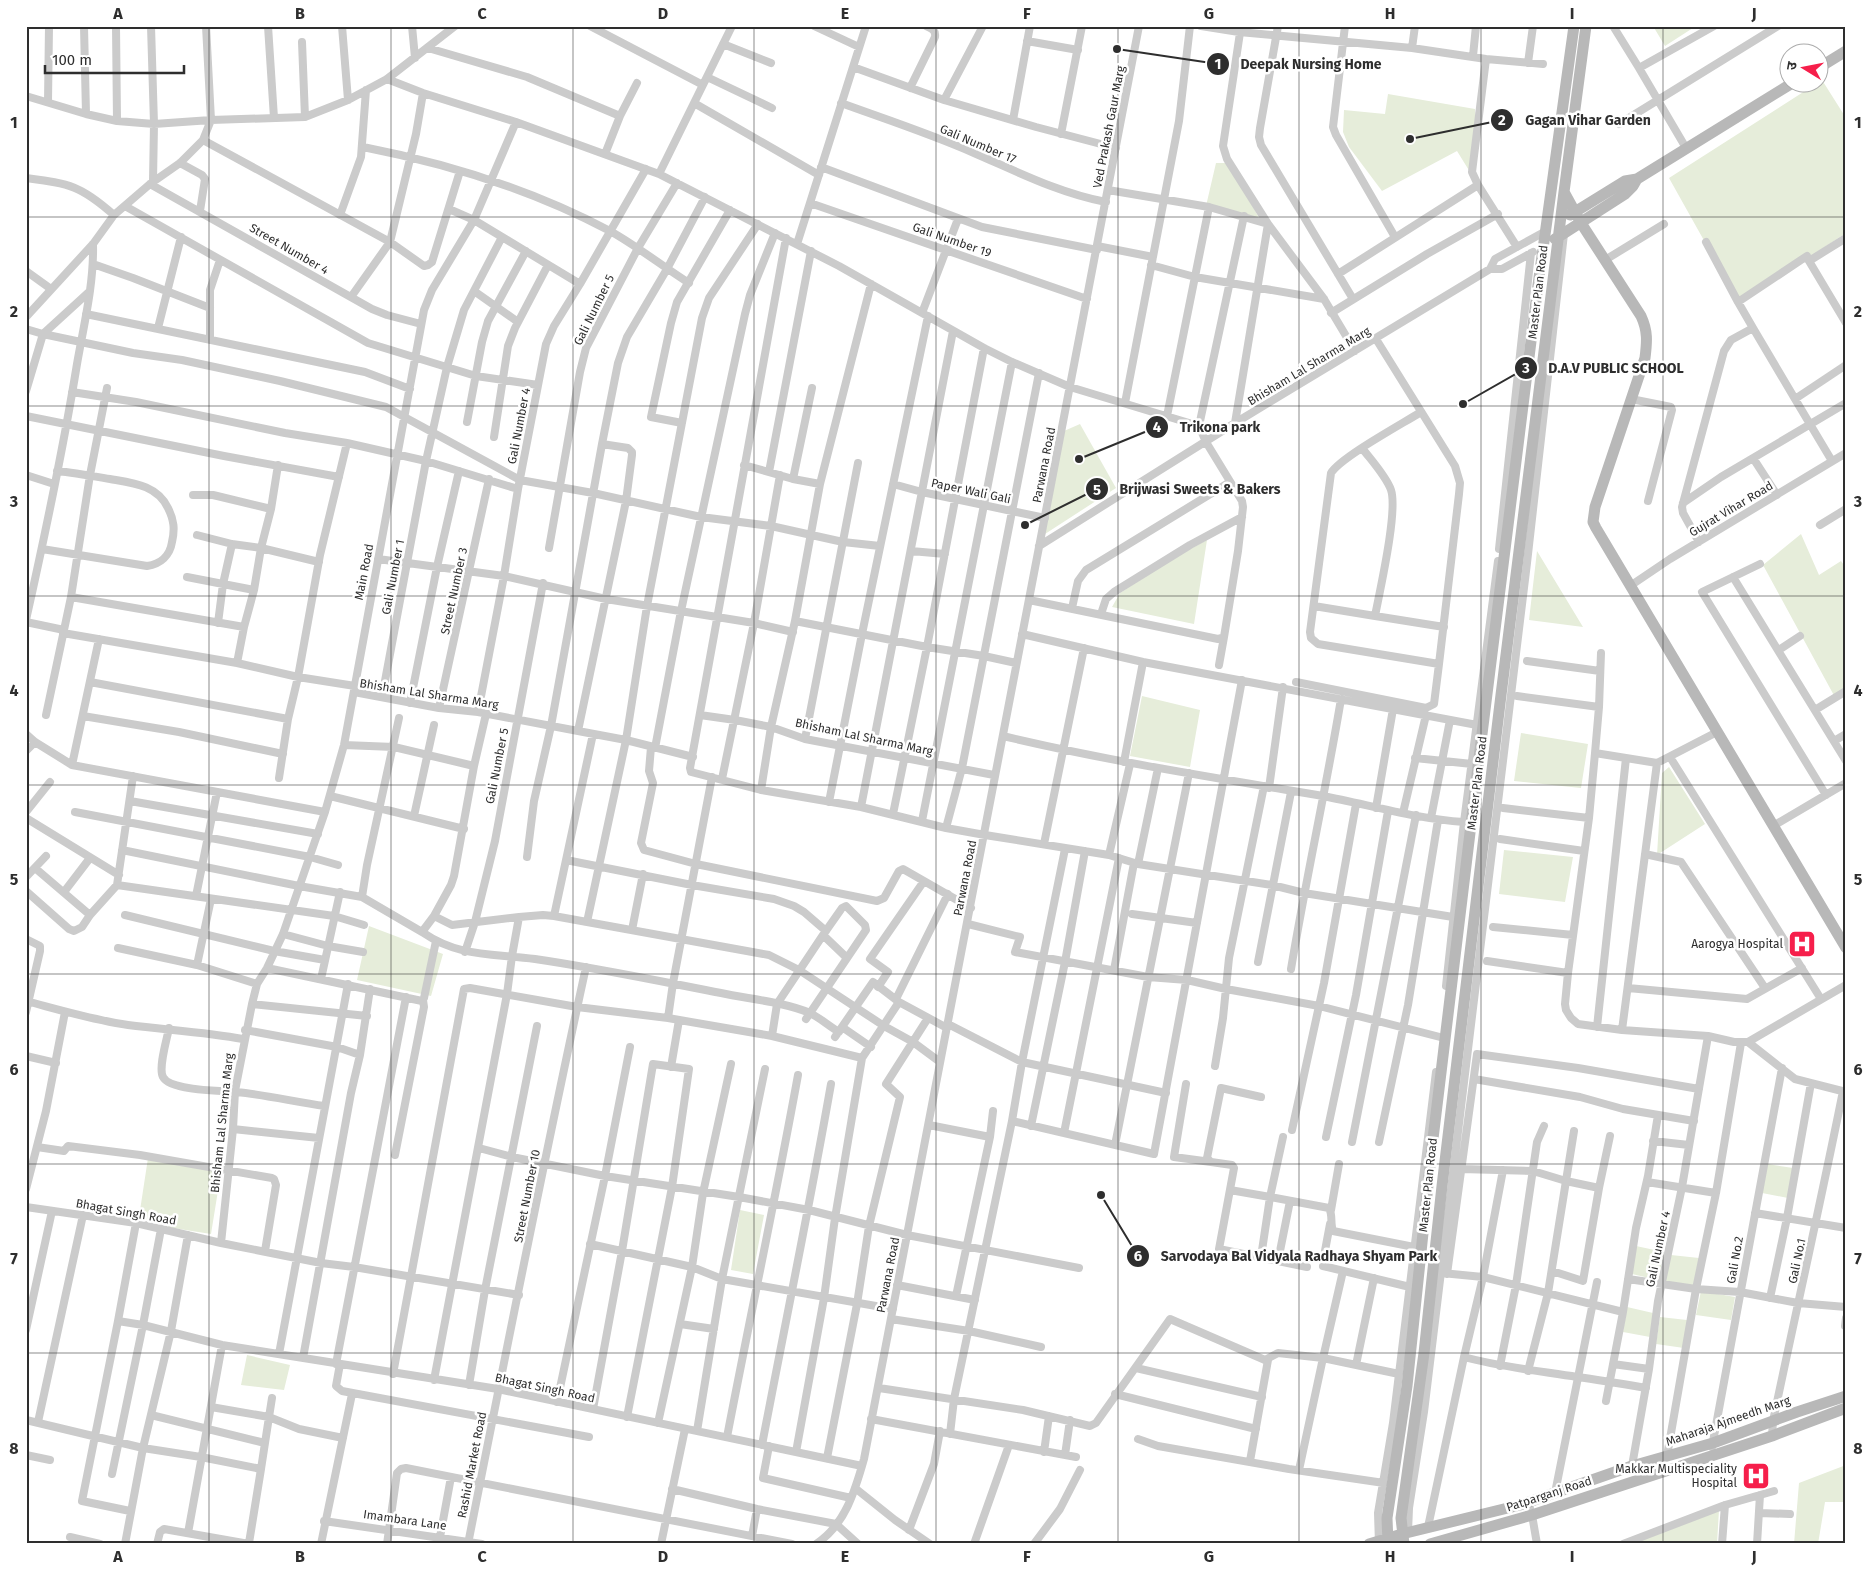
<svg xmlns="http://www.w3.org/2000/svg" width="1872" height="1570" font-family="'Fira Sans','Noto Sans Devanagari',sans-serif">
<rect width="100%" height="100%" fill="#fff"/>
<!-- green -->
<path fill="#e6edda" d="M1653,26h43l-31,20z
M1822,80l24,38v115l-107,70 -70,-125z
M1388,94l87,15 1,13 -6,50 -13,-21 -75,40 -33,-44 -6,-15 1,-22 41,4z
M1216,163h13l30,55 -53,-12z
M1080,424l36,64 -71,46 19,-103z
M1801,534l18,41 22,-14 5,7v121l-9,12 -74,-136z
M1207,540l-13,84 -82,-17 8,-14 59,-38z
M1537,551l46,76 -54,-7z
M1142,696l58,14 -10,57 -60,-11z
M1521,733l67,11 -7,44 -67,-7z
M1669,767l36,57 -48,31 5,-82z
M1504,850l69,7 -8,45 -66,-8z
M369,926l74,28 -12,42 -74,-16z
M148,1158l73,14 -10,62 -38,-6 -34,-11z
M1767,1164l26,4 -5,30 -26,-5z
M740,1210l24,5 -11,59 -22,-4z
M1636,1246l28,6 -6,28 -26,-6z
M1671,1255l28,3 -6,29 -29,-6z
M1701,1291l34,6 -4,23 -35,-5z
M1627,1307l26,6 -3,24 -27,-5z
M1660,1317l27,3 -3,28 -28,-4z
M247,1355l43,10 -6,25 -43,-5z
M1846,1465v37h-21l-7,42h-24l5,-61z
M1719,1510l-2,34h-90z"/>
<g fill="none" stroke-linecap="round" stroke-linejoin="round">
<!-- street -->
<path stroke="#cbcbcb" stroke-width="8" d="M84,26l2,88
M116,26l1,95
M151,26l3,98 -1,57
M268,26l6,92
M342,26l6,74
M412,26l3,32
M590,26l113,59
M814,26l45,21
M1201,26l38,6 173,16 74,11 57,5
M1278,26l-18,102 -1,9 2,8 92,154
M1345,26l-12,101 3,8 59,102
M1613,26l26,42 75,-42
M1027,41l51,9
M302,42l3,75
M723,44l48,19
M428,48l99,29 93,39
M1412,48l3,-22
M1473,56l3,-30
M1486,59l-14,113 6,13 39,62
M1528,63l5,-37
M853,67l91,33 92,27 80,21
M1639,68l47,80
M707,77l65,31
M387,79l36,14 93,29 143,52 180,92 145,82 28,14 58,25 129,39 7,16 36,59 1,6 -5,44 -14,86 -6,2 -189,-39
M910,88l25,-51c1,-7 -3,-8 -9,-11
M26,96l60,18 31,7 37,3 57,-4 94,-3 43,-17 39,-21 68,-53
M944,100l39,-74
M48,102l1,-76
M694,103l125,72
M841,103c44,16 90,31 133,50 44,19 85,40 132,49
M1013,120l17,-94
M1619,124l159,-98
M1061,134l21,-108
M203,140l187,102 34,24 4,-1 4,-3 28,-91
M363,147c87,17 168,42 247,84 27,15 52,35 79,52
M605,154l15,-38 17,-33
M180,163l22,12 3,4 -5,32
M821,167l161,60 115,23
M659,174l73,-148
M26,178c44,6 54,7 88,37
M150,184l222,125 15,6 34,9
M1108,190l101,17 59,17 56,75 31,52
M810,203l277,96
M125,206l243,137 108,33 62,9
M449,209l25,11 106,64
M340,215l21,-58 5,-67
M786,238l-96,530 1,4 70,18 100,17 85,21 39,7 124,20 29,9 134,21 32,8 149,24
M1846,238l-37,23 37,62
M1706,242l32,60 69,-46 2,5
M797,244l69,-218
M1097,246l56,11
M1605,260l59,-36
M93,264l40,14 77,30
M1151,265l44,12 129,22
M1490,269h12l31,-17
M26,271l25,18
M1338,274l140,-89
M474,291l44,31
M351,297l39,-55 26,-108 7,-41
M1738,302l15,26
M922,313l36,-94
M1331,313l96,-59 71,-40
M86,314l279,58 45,17
M26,317l67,-73 21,-29 36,-31 30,-21 23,-23 8,-20 -5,-94
M158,328l23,-91
M26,329l17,5 -17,57
M43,334l90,19 49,7 98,21 106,26 134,73 73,13 108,24 70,9 72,16 37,4
M43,334l46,-42
M1376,339l79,127 5,17 -1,11 -20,170 -121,-20 -7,-6 -1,-6 21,-159c10,-16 71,-49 90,-61
M210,340v-50l10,-30
M72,392l64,10 149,31 62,10 79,18 92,28
M1631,399l40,8 1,3 -24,91
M1795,399l37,62
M1125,403l54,-282 11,-95
M26,416l198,40 115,21
M1167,416l42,-209
M467,422l15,-80 6,-21 38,-70
M682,423l-31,-6 20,-94 6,-21 53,-92
M1235,423l33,-199 -41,-65 -4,-13 18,-120
M1199,426l45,-210
M494,437l14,-91 7,-18 33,-63
M1362,448c9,12 24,28 29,42 7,21 -11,100 -16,126l69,11
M1753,458l24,37
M744,465l49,14 27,5
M769,472l42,-221
M26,475l28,9
M793,479l19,-91
M893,484l29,8 123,26
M193,495h20l58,14
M1683,503l38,-26 125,-74
M1820,525l26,-16
M197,535l35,9 29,4 58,14
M1699,542l-16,-29 -1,-6 42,-156 7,-11 22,-12 42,71 51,-34
M1039,546l196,-123 255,-154 5,-10 51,-28
M549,548l31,-176 6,-24 52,-100 39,-65
M42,549l105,17c14,-2 23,-11 25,-24 3,-13 2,-22 -4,-34 -11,-23 -35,-25 -58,-29 -18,-3 -35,-6 -53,-8
M1499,549l32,-296
M911,551l34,3
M378,559l126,17 102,23 148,24 39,9
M1760,564l-58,28 124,203
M187,577l67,13
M1733,577l113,184
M1630,586l40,-27 176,-106
M1314,606l61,10
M1072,608l6,-27 8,-11 144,-88
M1101,614l5,-15 8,-7 76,-47 52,-28
M26,620c19,-85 37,-170 51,-256 7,-40 17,-80 16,-120
M795,621l132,26 57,9 32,7
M26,622l38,8
M218,623l5,-39 9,-40
M244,627l10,-37 7,-42 10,-39 7,-44
M63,633l174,30 7,-36 -173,-30
M1022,634l121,28 334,63
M99,639l-27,126 253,47
M1779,650l21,-14
M1527,661l73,10
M237,663l61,14 57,9
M1219,665l5,-28
M90,682l198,37
M1296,682l130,26 8,-4 5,-40
M354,692l85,16 39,4 100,19 48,9 67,17
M1517,696l82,11
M382,697l44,-236 21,-94 17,-57 38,-73
M410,703l27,-136 22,-96
M439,708l50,-229
M1815,710l31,-19
M478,712l26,-136 14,-87 28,-145 8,-18 26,-42 66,-115
M46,715l25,-118 19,-122 17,-87
M700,715l35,5 36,7 34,12 189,36
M83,716l96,16 104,22
M578,731l48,-230 6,-46v-3l-4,-4 -26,-4
M1717,732l-60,31 -62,-10 -6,65 -21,155 -3,31 1,6 5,8 7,6 44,6 86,6 26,6h14l47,37 51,13
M26,734l9,8 37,23
M1003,736c105,25 213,42 320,60 47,9 93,23 141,26
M805,739l53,-276
M1834,741l12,-7
M344,745l50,2 80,19
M651,747l-2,24 4,12 -12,60 3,7 52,14 181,37 7,-3 15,-27 4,-2 68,39
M655,748l26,-137 64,-297 5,-19 25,-62
M26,751l9,-9
M1595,753l4,-46 2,-54
M1670,757l151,242
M1415,758l57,6
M1124,762l19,-100
M279,778l9,-59 10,-42 22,-122 27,-112
M722,779l32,-156 26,-148
M1269,788l14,-101
M761,790l10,-63 24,-106 25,-137 51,-200
M330,796l134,33
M130,801l188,33
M829,802l33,-168 66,-318
M861,807l92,-476
M1376,808l17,-99
M1503,808l86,10
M26,812l24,-30
M75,812l235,45 28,8
M1403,813l23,-98
M893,814l34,-167 57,-299
M414,816l20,-91
M26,818l93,57
M1431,818l19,-98
M922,821l90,-459
M1773,826l73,-43
M946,828l16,-60 77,-395
M1500,839l84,12
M1044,844l40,-196
M122,850l177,36 63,11 60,35 12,-16 18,9 67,-8 24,-2 11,1 215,39 30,15 85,56 29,16 27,20
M1645,854l36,8 84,126
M1109,855l21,-91
M527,857l7,-56 17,-75 51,-282 16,-81 9,-26 40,-68 38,-72
M566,860l126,25 82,14 20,7 10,6 22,19
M1138,864l20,-96
M35,868l55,47
M26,877l20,-21
M117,885l217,31 30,9
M26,891l43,38 5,2 8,-4 8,-12 27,-30 16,-109
M64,892l26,-34
M196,896l21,-104
M362,897l5,-32 32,-147
M1132,914l65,9
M125,915l149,36 51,9
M434,916l17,-31 3,-9 20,-110 12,-52
M554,916l39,-182
M587,922l39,-182 21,-134 55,-288 7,-20 49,-74
M968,924l52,13 -5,15 133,25 39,3 39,9 93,17 121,31
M1493,927l80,8
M632,930l11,-56
M422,932c38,26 70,21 113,27 62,9 124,22 186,34 28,6 63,9 89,20 10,5 19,13 29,19
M283,934l45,12 35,6
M823,935l24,23
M26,939l14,7v5l-14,61
M118,948l79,17 60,19
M465,952l10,-30 20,-81 48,-258
M1487,961l81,12
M1258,962l33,-170
M197,965l14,-66
M267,968l155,33 2,-3 12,-57
M1291,969c15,-91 35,-180 50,-270
M1114,970l20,-107
M321,979l19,-87
M1446,986l18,-164 34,-261
M878,987l10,-15 -18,-13 54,-78
M1628,988l119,11 55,-31
M896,999l52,-105
M26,1001c34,9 67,19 102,24 39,5 77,7 115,14
M252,1004l115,12
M668,1018l104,18 90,22
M948,1024l74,38 144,31
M842,1027l29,20
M1597,1027l29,-269
M169,1028c-2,11 -11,40 -6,49 7,14 61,14 74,15 29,3 59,10 88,14
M245,1030l92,17 23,8
M1622,1030l35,-267
M772,1036l5,-32 46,-69 19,-27 4,-2 19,19 1,5 -60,89
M835,1037l38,-55 26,20 48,26
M1748,1042l98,-57
M26,1056l30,7
M1215,1066l8,-48 6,-60 35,-172
M671,1067l8,-47
M1474,1079l106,18 43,12 71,12
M1186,1084l-12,73 37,5
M1261,1097l-40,-9 -14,70 4,4 21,3 2,3 -15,81 88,18
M1012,1121l142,33 88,-474
M929,1125l61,12
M1031,1126l34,-164 20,-111
M233,1129l86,9
M1292,1130l32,-147 32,-179
M1064,1133l55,-275
M1326,1137l30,-142 32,-184
M1653,1141l36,4
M1352,1142l64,-327
M1379,1142l29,-137 30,-185
M1115,1145l74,-372
M37,1147l27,4 4,-5 72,9 132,23 2,1 2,6 -11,66
M479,1148l33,9 93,19 134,21 70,13 98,25 172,33
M395,1155l29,-148 -1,-7
M1461,1169l72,2 33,10 33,7
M1647,1182l69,11
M26,1189l20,-78 19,-99
M1230,1190l40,7 13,-60
M26,1207l110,16 85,20 100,20 33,4 165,28
M1331,1210l8,-46
M1755,1213l91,15
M221,1243l12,-114 2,-38 17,-87 5,-20 10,-16 16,-34 42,-122 19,-67 80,-435 8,-20 42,-70 42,-98
M590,1244l102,23 30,12 171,30
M1324,1256l6,-32
M1261,1257l9,-60 59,11c4,7 1,15 4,23l81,16
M1278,1261l12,-60
M1323,1266l87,21
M1552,1271l31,10 16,-93 11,-52
M1442,1273l41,4 140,35
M1447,1274l30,-220 101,14 121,21
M1628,1279l68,10 44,3 58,11 48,4
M897,1285l78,15
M956,1296l34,-159 3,-26
M1770,1298l17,-80 24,-135
M891,1319l78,12 72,16
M118,1321l25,4 79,20 276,44 364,77
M680,1324l34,5
M1845,1326l1,-8
M26,1330l26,-119
M279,1354l69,-370
M1464,1357l19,-80 20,-107
M303,1358l48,-265 9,-38 10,-66
M336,1364l70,-367
M340,1364l-4,22 6,5 247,46
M1613,1364l36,5
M1356,1365l18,-87
M1500,1366l16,-81 21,-143 7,-16
M1136,1368l126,29
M1528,1371l20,-78 26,-162
M393,1374l71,-385 6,-1 107,19 91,11 5,-35 39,-206
M434,1380l73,-386 5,-38 7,-39
M469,1385l16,-95 52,-264
M879,1388l144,22 67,16 6,-3 74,-104 95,41 13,-7 45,5 76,16
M1115,1394l141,35
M272,1398l-3,19 30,12 44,9
M1606,1401l17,-89 13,-84 12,-52 10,-61
M557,1402l48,-226 25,-129
M211,1407l58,10 -4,26
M593,1409l29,-158 31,-187 36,5 -17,118 -45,230
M151,1415l114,28 -4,26
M871,1419l205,38
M26,1420l117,28 58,9 60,12 -12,74
M38,1422l45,-207
M658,1423l34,-156 11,-74 28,-129
M697,1431l25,-152 43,-210
M950,1434l4,-35 58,-278 10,-59 43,-213
M1772,1436l1,-15c23,-110 48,-220 70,-330
M727,1437c23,-120 49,-241 71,-362
M1138,1439l20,7 131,23 95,14
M762,1445c23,-121 48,-241 69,-361
M769,1446l-6,32 88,20
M1712,1447l70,-379
M796,1452l28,-154 11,-80 26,-154 1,-6 37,-56
M1044,1452l5,-36
M26,1455l24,5
M1065,1455l5,-35
M1667,1456l29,-167 20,-96 25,-150
M827,1458l30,-154 12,-78 31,-129 -14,-13 42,-66
M1250,1461l18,-101
M1632,1466l17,-97 9,-68 24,-114 26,-151
M1299,1470l24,-112 20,-87
M112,1474l31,-149 18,-96
M855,1488l40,32 35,24
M672,1489l85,20 79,15 22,20
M1555,1493l42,-211
M1528,1502l4,13 5,29
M130,1511l-48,-10 36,-180 18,-98
M1759,1513l31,1
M324,1521l158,23
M1428,1527l36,-170c37,10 75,14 113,20 23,3 46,7 69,11
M909,1530l25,-66 6,-33
M1408,1532l1,-24 15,-96 103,-849 37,-329
M188,1533l34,-188
M752,1536l5,-27
M70,1537l30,7
M440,1537l11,-60
M125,1544l18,-96 28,-117 17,-96
M157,1544l3,-12 4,-3 85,15
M321,1544l31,-150
M387,1544l10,-71 4,-4 5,-1 386,76
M468,1544c38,-193 76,-385 118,-577
M661,1544l24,-115
M816,1544c29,-19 39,-53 48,-85l275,-1433
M974,1544l35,-99
M1034,1544l26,-35 20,-39
M1379,1544l-1,-31 15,-90 43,-351
M1623,1544l102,-39 49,-14
M1722,1544l3,-39
M1757,1544l3,-49"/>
<!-- secondary -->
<path stroke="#b8b8b8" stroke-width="11" d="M1820,67l26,-16
M1564,192l17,31 60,93c7,15 6,26 4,42l-50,149 -2,15 3,6 250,420
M1570,215l55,-34 12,-2 157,-97
M1555,239l70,-45 8,-8 4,-7
M1369,1544l33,-10 118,-29 112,-39 81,-23 84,-31 49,-16
M1388,1544l-1,-26 20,-132 25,-239 48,-397 58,-465 36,-259
M1404,1544l-3,-26 23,-165 18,-167 59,-491 63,-503 22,-166
M1430,1544l102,-29 240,-79 74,-28"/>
</g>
<!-- grid -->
<path fill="none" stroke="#2e2e2e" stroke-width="1" stroke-opacity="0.55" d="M209,26v1518M391,26v1518M573,26v1518M754,26v1518M936,26v1518M1118,26v1518M1299,26v1518M1481,26v1518M1663,26v1518M26,217h1820M26,406h1820M26,596h1820M26,785h1820M26,974h1820M26,1164h1820M26,1353h1820"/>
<!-- icons -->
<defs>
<g id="hospital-square" transform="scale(1.4375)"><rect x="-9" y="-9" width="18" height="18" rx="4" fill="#f61f4b" stroke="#fff"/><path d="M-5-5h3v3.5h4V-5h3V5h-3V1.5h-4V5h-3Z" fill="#fff"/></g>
</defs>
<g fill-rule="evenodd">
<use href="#hospital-square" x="1802" y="944"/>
<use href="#hospital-square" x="1756" y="1476"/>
</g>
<g text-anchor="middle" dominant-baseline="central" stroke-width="5" stroke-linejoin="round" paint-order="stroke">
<!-- street labels -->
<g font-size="12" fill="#2e2e2e" stroke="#fff">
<text transform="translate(1109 127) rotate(-79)">Ved Prakash Gaur Marg</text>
<text transform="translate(978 144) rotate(23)">Gali Number 17</text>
<text transform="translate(952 240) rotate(19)">Gali Number 19</text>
<text transform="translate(289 249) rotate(30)">Street Number 4</text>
<text transform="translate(1538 292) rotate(-83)">Master Plan Road</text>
<text transform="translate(594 310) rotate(-64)">Gali Number 5</text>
<text transform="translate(1309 366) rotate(-31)">Bhisham Lal Sharma Marg</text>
<text transform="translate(519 426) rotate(-79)">Gali Number 4</text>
<text transform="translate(1044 465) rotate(-79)">Parwana Road</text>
<text transform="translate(971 491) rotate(12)">Paper Wali Gali</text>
<text transform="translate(1731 509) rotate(-31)">Gujrat Vihar Road</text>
<text transform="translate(364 572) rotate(-79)">Main Road</text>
<text transform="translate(393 577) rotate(-79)">Gali Number 1</text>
<text transform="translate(454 591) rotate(-78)">Street Number 3</text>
<text transform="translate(429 694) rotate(9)">Bhisham Lal Sharma Marg</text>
<text transform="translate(864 737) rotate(12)">Bhisham Lal Sharma Marg</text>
<text transform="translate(497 766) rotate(-79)">Gali Number 5</text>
<text transform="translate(1477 783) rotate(-83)">Master Plan Road</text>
<text transform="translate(965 878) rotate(-79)">Parwana Road</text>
<text transform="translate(222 1123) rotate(-84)">Bhisham Lal Sharma Marg</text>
<text transform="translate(1428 1185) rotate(-84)">Master Plan Road</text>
<text transform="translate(527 1196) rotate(-79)">Street Number 10</text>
<text transform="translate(126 1212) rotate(10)">Bhagat Singh Road</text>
<text transform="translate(1658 1249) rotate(-78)">Gali Number 4</text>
<text transform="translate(1735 1260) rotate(-80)">Gali No.2</text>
<text transform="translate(1797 1261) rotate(-78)">Gali No.1</text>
<text transform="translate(888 1275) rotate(-79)">Parwana Road</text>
<text transform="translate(545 1388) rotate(12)">Bhagat Singh Road</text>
<text transform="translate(1728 1421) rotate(-19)">Maharaja Ajmeedh Marg</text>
<text transform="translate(472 1465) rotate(-79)">Rashid Market Road</text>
<text transform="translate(1549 1494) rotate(-18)">Patparganj Road</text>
<text transform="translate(405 1520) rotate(8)">Imambara Lane</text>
</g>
<!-- poi labels -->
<g font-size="12" fill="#2e2e2e" stroke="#fff" text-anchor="end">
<text x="1783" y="944">Aarogya Hospital</text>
<text x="1737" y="1469">Makkar Multispeciality<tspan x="1737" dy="14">Hospital</tspan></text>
</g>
</g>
<!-- callouts -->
<path fill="none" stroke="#2e2e2e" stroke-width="2" d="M1117 49L1218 64M1410 139L1502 120M1463 404L1526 368M1079 459L1157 427M1025 525L1097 489M1101 1195L1138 1256"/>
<g fill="#2e2e2e" stroke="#fff" stroke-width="2">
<circle cx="1117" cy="49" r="5"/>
<circle cx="1410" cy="139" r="5"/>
<circle cx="1463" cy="404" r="5"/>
<circle cx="1079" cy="459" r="5"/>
<circle cx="1025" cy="525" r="5"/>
<circle cx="1101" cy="1195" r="5"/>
<circle cx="1218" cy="64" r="12"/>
<circle cx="1502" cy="120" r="12"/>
<circle cx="1526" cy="368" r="12"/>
<circle cx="1157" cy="427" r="12"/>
<circle cx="1097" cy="489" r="12"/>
<circle cx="1138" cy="1256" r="12"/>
</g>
<g font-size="15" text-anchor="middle" font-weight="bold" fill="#fff">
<text x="1218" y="69">1</text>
<text x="1502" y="125">2</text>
<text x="1526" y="373">3</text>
<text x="1157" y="432">4</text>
<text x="1097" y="495">5</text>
<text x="1138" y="1261">6</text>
</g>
<g font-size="14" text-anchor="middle" font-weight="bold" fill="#2e2e2e" stroke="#fff" stroke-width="5" stroke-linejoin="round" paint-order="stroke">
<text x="1311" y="69">Deepak Nursing Home</text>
<text x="1588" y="125">Gagan Vihar Garden</text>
<text x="1616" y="373">D.A.V PUBLIC SCHOOL</text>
<text x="1220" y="432">Trikona park</text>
<text x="1200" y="494">Brijwasi Sweets &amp; Bakers</text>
<text x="1299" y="1261">Sarvodaya Bal Vidyala Radhaya Shyam Park</text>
</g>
<!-- border -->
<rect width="1872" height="1570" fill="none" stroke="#ffffff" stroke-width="55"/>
<!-- north arrow -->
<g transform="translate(1804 68) rotate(280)"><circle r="24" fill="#ffffff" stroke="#ababab"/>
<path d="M0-4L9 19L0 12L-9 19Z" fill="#f61f4b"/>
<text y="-8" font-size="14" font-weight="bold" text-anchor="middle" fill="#2e2e2e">उ</text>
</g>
<!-- scale -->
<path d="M45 65v8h139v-8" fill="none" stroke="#2e2e2e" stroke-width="2.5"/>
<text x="52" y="65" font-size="15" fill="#2e2e2e" stroke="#ffffff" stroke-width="4" paint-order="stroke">100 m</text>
<rect x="28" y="28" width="1816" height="1514" fill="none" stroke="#2e2e2e" stroke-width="2"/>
<g font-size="16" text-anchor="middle" font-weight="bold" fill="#2e2e2e">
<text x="118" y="19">A</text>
<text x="300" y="19">B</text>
<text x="482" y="19">C</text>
<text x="663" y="19">D</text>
<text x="845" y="19">E</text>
<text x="1027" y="19">F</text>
<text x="1209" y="19">G</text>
<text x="1390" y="19">H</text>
<text x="1572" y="19">I</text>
<text x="1754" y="19">J</text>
<text x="14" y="128">1</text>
<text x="1858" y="128">1</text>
<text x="14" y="317">2</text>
<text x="1858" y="317">2</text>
<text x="14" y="507">3</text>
<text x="1858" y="507">3</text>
<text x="14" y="696">4</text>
<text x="1858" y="696">4</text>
<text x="14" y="885">5</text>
<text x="1858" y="885">5</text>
<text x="14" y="1075">6</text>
<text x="1858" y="1075">6</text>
<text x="14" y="1264">7</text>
<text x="1858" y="1264">7</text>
<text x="14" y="1454">8</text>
<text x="1858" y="1454">8</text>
<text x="118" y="1562">A</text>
<text x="300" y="1562">B</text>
<text x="482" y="1562">C</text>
<text x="663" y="1562">D</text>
<text x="845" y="1562">E</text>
<text x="1027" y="1562">F</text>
<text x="1209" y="1562">G</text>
<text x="1390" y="1562">H</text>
<text x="1572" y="1562">I</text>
<text x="1754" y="1562">J</text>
</g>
</svg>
